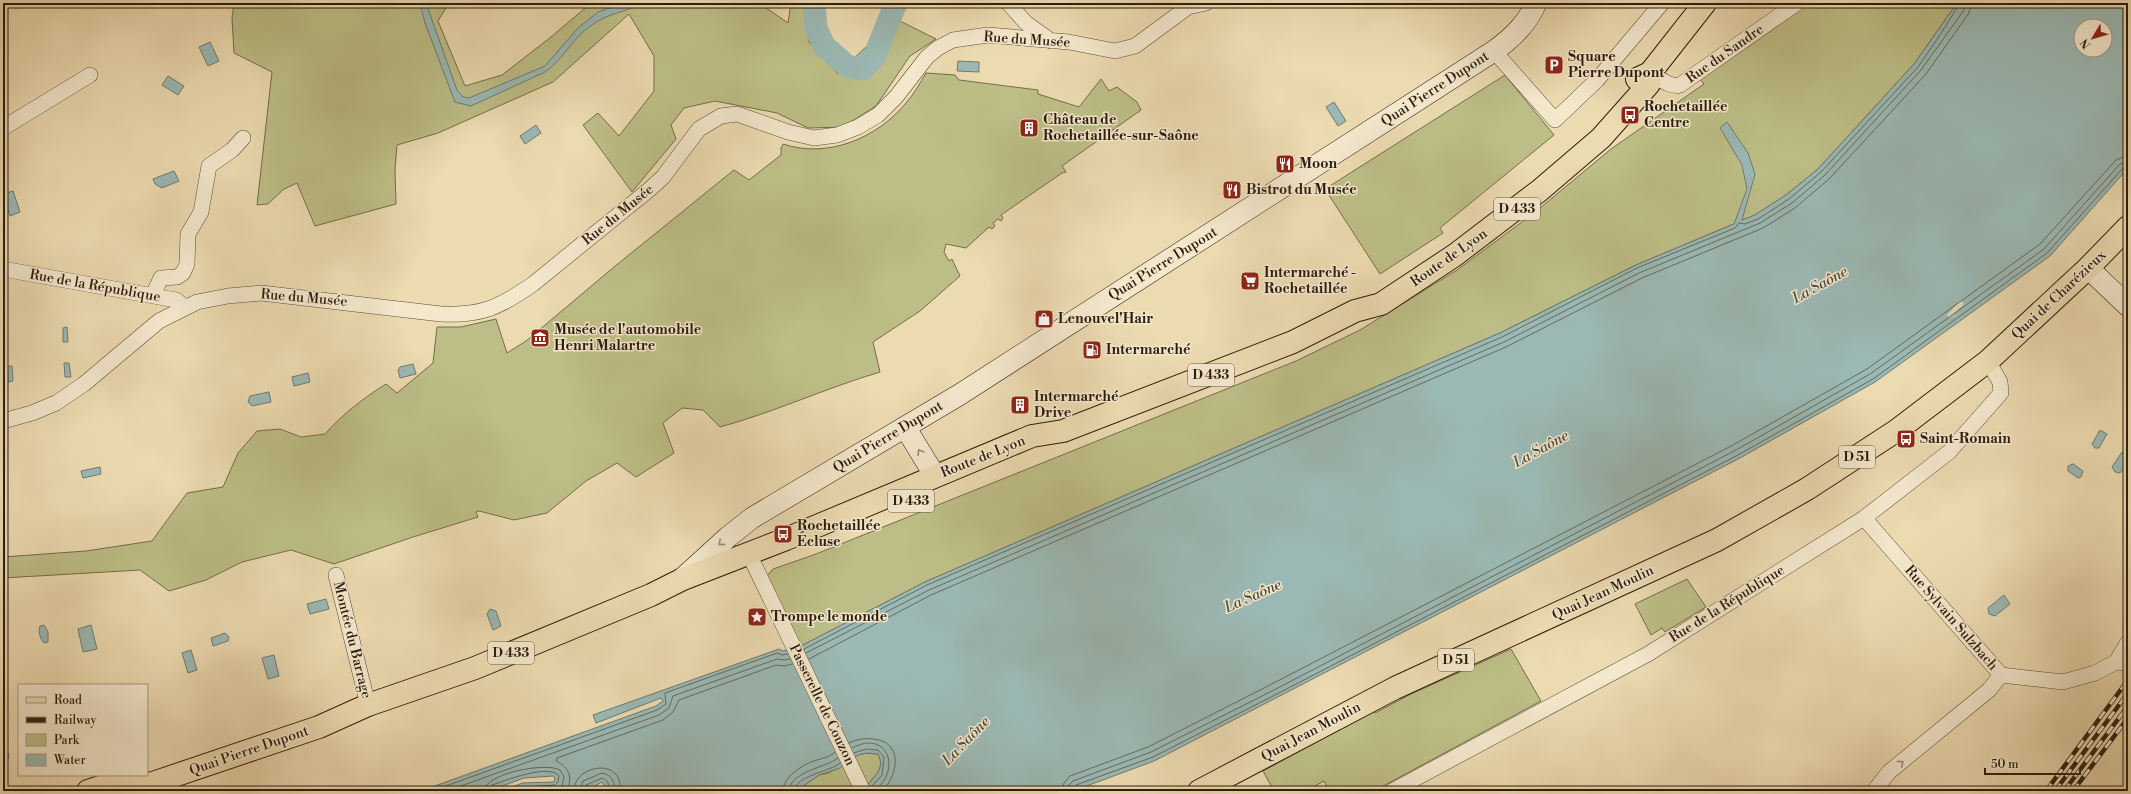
<svg xmlns="http://www.w3.org/2000/svg" width="2131" height="794" font-family="'Libre Bodoni',serif">
<rect width="100%" height="100%" fill="#ecdab0"/>
<filter id="stains"><feTurbulence type="fractalNoise" baseFrequency=".005" numOctaves="4"/><feColorMatrix values="0 0 0 0 .2 0 0 0 0 .09 0 0 0 0 .02 0 0 0 .5 -.17"/></filter>
<radialGradient id="worn" r=".72"><stop offset=".6" stop-color="#630" stop-opacity="0"/><stop offset="1" stop-color="#630" stop-opacity=".3"/></radialGradient>
<!-- green -->
<path fill="#bdbe87" stroke="#746d4a" d="M234,3h215l-11,18 27,65 37,-11 49,-38 40,-34h168l29,20 3,-20h25l-8,38 30,33 38,-37 22,-17 38,19 -26,17 -34,50 -33,21 -35,1 -31,-15 -62,-12 -31,7 -13,17 5,14 -44,53 -49,-67 15,-12 21,23 35,-45v-35l-25,-42 -76,68 -115,51 -41,12 -2,25 1,34 -81,22 -18,-43 -13,6 -16,15 -11,1 15,-133 -38,-19 -2,-35z
M1803,3h154l-43,61 -96,105 -32,26 -31,20 -119,50 -136,68 -575,249 -124,64 -35,-69 7,-8 43,-15 480,-193 64,-31 97,-60 77,-57 77,-64 93,-65 -5,-6z
M926,73l29,2 4,5 79,10v4l41,13 22,-28 8,12 8,-4 20,15 4,8 -79,56 4,6 -4,1 -61,42 2,3 -2,3 -3,-2 -5,4 2,3 -3,3 -3,-2 -23,21 -20,-4 -2,8 5,9 3,-2 8,17 -40,35 -47,31 7,30c-54,16 -105,40 -160,55l-17,-17 -21,-2 -19,15 11,30 -38,24 -19,-14 -31,18 -39,32 -33,7 -35,-9 -3,1 2,5 -65,20 -79,27 -43,-14 -49,12 -36,18 -37,11 -29,-21 -137,8v-21l83,-6 66,-10 35,-48 36,-6 15,-34 19,-22 23,-2 21,8 24,-3c18,-20 37,-35 61,-50l11,9 36,-30 4,-36h24l35,-8 11,34 19,-12 88,-74 120,-97 15,10 32,-25v-7l2,-4c45,15 94,-6 123,-41 8,-9 14,-20 20,-30z
M1505,75l49,60 -114,93 3,5 -63,41 -55,-85z
M1687,579l19,28 -41,25 -3,-4 -11,7 -16,-31z
M1511,649l30,52 -167,90h-45l-5,-10 -18,10h-32l-11,-20 111,-60 1,2 36,-19z
M866,753l12,1c9,17 -8,24 -14,37h-68l23,-16 10,-2 29,-18z"/>
<!-- water -->
<path fill="#9bb9b4" stroke="#6f7a71" fill-rule="evenodd" d="M420,3h6l31,87 6,7 6,1 76,-32 33,-38 20,-16 24,-9h21c-19,10 -34,9 -54,24 -17,12 -27,34 -44,45l-74,34 -16,-4 -30,-79z
M809,3h10l6,37 7,10 -7,7c-17,-19 -14,-30 -16,-54z
M1957,3h171v165l-78,88 -175,126 -135,76 -586,303 -81,30h-209c6,-13 23,-20 14,-37l-11,-1 -9,2 -18,13 -21,7 -23,16h-196l6,-3 -4,-6 -16,9h-83l19,-8 32,-1 1,-4 -2,-2 -29,2 -35,13h-68l235,-85 7,-5 -2,-3 -65,25 -3,-8 186,-66 4,2 18,-5 124,-64 575,-249 136,-68 98,-41 13,-35 -5,-24 -22,-37 7,-6 21,31 7,21 -13,46 13,-5 31,-20 32,-26 96,-105zM2081,26h24v24h-24z
M897,9c-5,15 -21,71 -43,67 -8,-2 -16,-8 -22,-13l9,-7 13,5 12,-3 10,-13 11,-28z
M210,42l9,19 -11,5 -9,-19z
M958,61l21,1v10l-22,-1z
M168,76l16,10 -6,9 -16,-10z
M1334,102l12,19 -8,5 -12,-19z
M536,125l5,8 -16,11 -5,-8z
M174,171l5,10 -17,7 -7,-4 -2,-5z
M13,191l7,21 -10,4 -7,-22z
M67,327l1,15h-5v-14z
M64,363h5l2,14h-6z
M413,364l3,10 -16,4 -2,-8 2,-3z
M7,366h5l1,15 -5,1z
M308,373l2,9 -16,4 -2,-9z
M269,392l2,10 -19,4 -4,-4 2,-6z
M2100,430l7,4 -8,14h-4l-3,-4z
M2122,452l6,4v6l-8,11 -5,-1 -3,-5z
M2073,464l10,7 -2,6 -3,1 -10,-7v-5z
M100,467l1,7 -18,4 -2,-7z
M2004,595l6,9 -15,12 -6,-2 -1,-6z
M326,599l3,10 -19,5 -3,-10z
M490,609l6,2 5,15 -8,4 -6,-16z
M44,625l4,7v10l-4,1c-4,-5 -6,-11 -4,-17z
M91,625l6,24 -14,3 -5,-23z
M225,633l4,4 -1,4 -15,5 -2,-8z
M191,650l6,20 -9,3 -6,-20z
M274,655l5,21 -11,3 -6,-21z
M6,743l3,15 -6,1v-15z"/>
<!-- pier -->
<path fill="#ecdab0" d="M1961,300l3,4 -11,10 6,8 -6,-7 -4,3 -2,-3z"/>
<g fill="none" stroke-linecap="round" stroke-linejoin="round">
<!-- shore -->
<path stroke="#646a60" stroke-width="1" d="M843,63l20,1 2,2 -10,6 -11,-6z
M804,649l123,-64 575,-248 135,-69 98,-40 4,-5 6,1 13,-5 31,-20 32,-27 97,-105 22,-32 20,-32
M806,653l123,-63 575,-248 135,-69 121,-50 32,-20 33,-28 96,-105 43,-60 1,-7
M809,659l122,-64 575,-248 136,-69 121,-50 32,-20 34,-29 97,-105 43,-61 2,-10
M849,743c8,-4 16,-5 24,-4 31,3 25,35 10,52
M852,748c35,-19 51,21 22,43
M854,753l12,-4 12,1 6,7 -2,18 -11,12
M432,791l225,-81 9,-6 -1,-11 112,-40 6,2 5,-1
M447,791l212,-76 10,-7 4,-12 104,-37 7,1 6,-1
M484,791c1,-18 62,-29 76,-21l4,7 -2,9 -6,4 -13,1
M489,791l3,-6c12,-4 57,-22 67,-9l-1,6 -3,3 -32,2 -10,4
M566,791c8,-12 3,-24 -10,-30l1,-3 106,-38 10,-8 6,-12 97,-35 8,1 8,-2
M574,791c-1,-26 50,-35 46,0
M580,791l3,-10 19,-8c9,1 14,10 12,18
M585,791l1,-6 16,-7c5,1 9,8 6,13
M783,791c0,-14 19,-26 31,-30 8,-3 15,-3 21,-9
M789,791c1,-20 37,-23 49,-33
M794,791c2,-16 36,-19 46,-28
M1062,791l2,-8 6,-7 78,-29 120,-61 465,-241 134,-76 173,-125 76,-84 12,-5
M1068,791l1,-6 4,-4 78,-29 119,-60 466,-242 134,-76 174,-125 76,-85 8,-3
M1073,791l3,-6 77,-28 120,-61 465,-241 135,-76 174,-126 76,-85 5,-2"/>
<!-- river -->
<path stroke="#9bb9b4" stroke-width="23" d="M814,3l2,25 8,18 23,20 16,3 11,-12 22,-54"/>
<!-- street casing -->
<g stroke="#5c4c36" stroke-width="16">
<path id="street" d="M1008,3l18,20 25,18
M1494,51l61,69 42,-40 65,-77
M1650,73c9,5 20,15 30,12l117,-82
M3,128l87,-53
M3,269l173,31 9,7
M153,295l8,-17 16,-1 6,-4 4,-9 1,-30 13,-22 8,-46 23,-16 11,-12
M3,421l29,-8 24,-10 28,-19 75,-63 38,-19 31,-6 33,-3 180,21c41,2 59,-7 92,-30l117,-95 13,-12 36,-48 22,-13 16,-2 51,18 26,6 23,-3 21,-8 20,-12 18,-18 31,-40 11,-9 15,-8 35,-5 81,7 46,9 20,-5 53,-39 18,-4
M1864,518l137,157 62,7 32,-9 21,-11 12,1
M748,552l115,239
M336,575l32,130
M2116,662l12,-20
M1392,791l256,-137 216,-136 85,-66 52,-59 -1,-11 -12,-21
M1874,791l15,-19 100,-82 12,-15"/>
</g>
<!-- secondary casing -->
<g stroke="#2c1c0d" stroke-width="22">
<path id="secondary" d="M2088,268l40,38
M905,427l30,49
M683,578l45,-41 24,-19 207,-123 535,-344c18,-13 33,-27 42,-48"/>
</g>
<!-- primary casing -->
<g stroke="#2c1c0d" stroke-width="24">
<path id="primary" d="M1637,79l13,-6 55,-70
M88,791l49,-16
M129,791l190,-64 49,-22 107,-37 176,-73 32,-16 103,-40 246,-103 31,-5 230,-89 62,-31 26,-7 74,-49 84,-64 62,-53 48,-54 1,-11
M1199,791l196,-103 322,-148 90,-51 89,-58 92,-70 100,-93 40,-41"/>
</g>
<!-- street -->
<use href="#street" stroke="#f3e7cc" stroke-width="15"/>
<!-- secondary -->
<use href="#secondary" stroke="#f3e7cc" stroke-width="21"/>
<!-- primary -->
<use href="#primary" stroke="#ecdab0" stroke-width="22"/>
<!-- rail casing -->
<g stroke="#2c1c0d" stroke-width="4.5">
<path id="rail" d="M2046,791l82,-111
M2055,791l73,-98
M2064,791l64,-85
M2073,791l55,-73"/>
</g>
<!-- rail -->
<use href="#rail" stroke="#f3e7cc" stroke-width="3" stroke-dasharray="9" stroke-linecap="butt"/>
</g>
<!-- one-way arrows -->
<defs><path id="oneway-chevron" d="M-2-3.5L2.5 0L-2 3.5" fill="none" stroke-width="1.6" stroke-linecap="round" stroke-linejoin="round"/></defs>
<g stroke="#998c76">
<use href="#oneway-chevron" transform="translate(920 452) rotate(-121)"/>
<use href="#oneway-chevron" transform="translate(721 543) rotate(139)"/>
<use href="#oneway-chevron" transform="translate(1901 763) rotate(-38)"/>
</g>
<!-- icons -->
<defs>
<g id="parking-square" transform="scale(1)"><rect x="-9" y="-9" width="18" height="18" rx="4" fill="#8f2418" stroke="#f3e7cc"/><path d="M-3.5-5.5H1a3.5 3.5 0 0 1 0 7H-1V5.5H-3.5ZM-1-3.4V-.6H.8a1.4 1.4 0 0 0 0-2.8Z" fill="#fff"/></g>
<g id="bus-square" transform="scale(1)"><rect x="-9" y="-9" width="18" height="18" rx="4" fill="#8f2418" stroke="#f3e7cc"/><path d="M-5-6H5V4H4V6H2V4H-2V6H-4V4H-5ZM-3.5-4V0h7V-4ZM-3.5 1.2v1.5H-2V1.2ZM2 1.2v1.5H3.5V1.2Z" fill="#fff"/></g>
<g id="building-square" transform="scale(1)"><rect x="-9" y="-9" width="18" height="18" rx="4" fill="#8f2418" stroke="#f3e7cc"/><path d="M-4-6H4V6H1V3H-1V6H-4ZM-2.5-4.3h1.7v1.8h-1.7ZM.8-4.3h1.7v1.8H.8ZM-2.5-1h1.7V.8h-1.7ZM.8-1h1.7V.8H.8Z" fill="#fff"/></g>
<g id="restaurant-square" transform="scale(1)"><rect x="-9" y="-9" width="18" height="18" rx="4" fill="#8f2418" stroke="#f3e7cc"/><path d="M-5-6h1v4h1v-4h1v4h1v-4h1v5L-1.5 .5V6h-2V.5L-5-1ZM5-6V6H3V1.5H1.5Q1.5-4 5-6Z" fill="#fff"/></g>
<g id="supermarket-square" transform="scale(1)"><rect x="-9" y="-9" width="18" height="18" rx="4" fill="#8f2418" stroke="#f3e7cc"/><path d="M-6-5.5h2.5l.6 2H6L4.5 2H-2.5L-4.4-4H-6ZM-1.5 3.2a1.3 1.3 0 1 0 .1 0ZM3 3.2a1.3 1.3 0 1 0 .1 0Z" fill="#fff"/></g>
<g id="shop-square" transform="scale(1)"><rect x="-9" y="-9" width="18" height="18" rx="4" fill="#8f2418" stroke="#f3e7cc"/><path d="M-5-2.5h2.3a2.7 3.5 0 0 1 5.4 0H5L5.5 6h-11ZM-1.5-2.5h3a1.5 2.3 0 0 0-3 0Z" fill="#fff"/></g>
<g id="museum-square" transform="scale(1)"><rect x="-9" y="-9" width="18" height="18" rx="4" fill="#8f2418" stroke="#f3e7cc"/><path d="M0-6L6-3V-2H-6V-3ZM-5-1h2V3h-2ZM-1-1h2V3h-2ZM3-1h2V3H3ZM-6 4H6V6H-6Z" fill="#fff"/></g>
<g id="fuel-square" transform="scale(1)"><rect x="-9" y="-9" width="18" height="18" rx="4" fill="#8f2418" stroke="#f3e7cc"/><path d="M-5.5-6h7V0h2V4h1.3V-2.5L3-4.5l.8-.8L6-3V5H2.5V1h-1V6h-7ZM-4.2-4.7v3.2H.2V-4.7Z" fill="#fff"/></g>
<g id="sight-square" transform="scale(1)"><rect x="-9" y="-9" width="18" height="18" rx="4" fill="#8f2418" stroke="#f3e7cc"/><path d="M0-6L1.8-2.2L6-1.7L2.9 1.2L3.7 5.4L0 3.3L-3.7 5.4L-2.9 1.2L-6-1.7L-1.8-2.2Z" fill="#fff"/></g>
</defs>
<g fill-rule="evenodd">
<use href="#parking-square" x="1554" y="65"/>
<use href="#bus-square" x="1630" y="115"/>
<use href="#building-square" x="1029" y="128"/>
<use href="#restaurant-square" x="1285" y="164"/>
<use href="#restaurant-square" x="1232" y="190"/>
<use href="#supermarket-square" x="1250" y="281"/>
<use href="#shop-square" x="1044" y="319"/>
<use href="#museum-square" x="540" y="338"/>
<use href="#fuel-square" x="1092" y="350"/>
<use href="#building-square" x="1020" y="405"/>
<use href="#bus-square" x="1906" y="439"/>
<use href="#bus-square" x="783" y="534"/>
<use href="#sight-square" x="757" y="617"/>
</g>
<g text-anchor="middle" dominant-baseline="central" stroke-width="3" stroke-linejoin="round" paint-order="stroke">
<!-- shield labels -->
<g fill="#f3e7cc" stroke="#685946" stroke-width="1">
<rect x="1494" y="198" width="46" height="22" rx="3"/>
<rect x="1188" y="364" width="46" height="22" rx="3"/>
<rect x="1839" y="446" width="36" height="22" rx="3"/>
<rect x="888" y="490" width="46" height="22" rx="3"/>
<rect x="488" y="642" width="46" height="22" rx="3"/>
<rect x="1438" y="649" width="36" height="22" rx="3"/>
</g>
<g font-size="13" font-weight="bold" fill="#2c1c0d">
<text x="1517" y="209">D 433</text>
<text x="1211" y="375">D 433</text>
<text x="1857" y="457">D 51</text>
<text x="911" y="501">D 433</text>
<text x="511" y="653">D 433</text>
<text x="1456" y="660">D 51</text>
</g>
<!-- street labels -->
<g font-size="14" fill="#2c1c0d" stroke="#f3e7cc">
<text transform="translate(1027 40) rotate(4)">Rue du Musée</text>
<text transform="translate(1725 54) rotate(-35)">Rue du Sandre</text>
<text transform="translate(1435 89) rotate(-33)">Quai Pierre Dupont</text>
<text transform="translate(618 215) rotate(-39)">Rue du Musée</text>
<text transform="translate(1449 258) rotate(-35)">Route de Lyon</text>
<text transform="translate(1163 264) rotate(-32)">Quai Pierre Dupont</text>
<text transform="translate(95 286) rotate(10)">Rue de la République</text>
<text transform="translate(2059 295) rotate(-43)">Quai de Charézieux</text>
<text transform="translate(304 298) rotate(5)">Rue du Musée</text>
<text transform="translate(888 437) rotate(-31)">Quai Pierre Dupont</text>
<text transform="translate(983 457) rotate(-22)">Route de Lyon</text>
<text transform="translate(1603 593) rotate(-25)">Quai Jean Moulin</text>
<text transform="translate(1727 604) rotate(-32)">Rue de la République</text>
<text transform="translate(1951 618) rotate(49)">Rue Sylvain Sulzbach</text>
<text transform="translate(352 640) rotate(76)">Montée du Barrage</text>
<text transform="translate(822 705) rotate(64)">Passerelle de Couzon</text>
<text transform="translate(1311 732) rotate(-28)">Quai Jean Moulin</text>
<text transform="translate(249 751) rotate(-19)">Quai Pierre Dupont</text>
</g>
<!-- poi labels -->
<g font-size="14" font-weight="bold" fill="#2c1c0d" stroke="#f3e7cc" text-anchor="start">
<text x="1568" y="57">Square<tspan x="1568" dy="16">Pierre Dupont</tspan></text>
<text x="1644" y="107">Rochetaillée<tspan x="1644" dy="16">Centre</tspan></text>
<text x="1043" y="120">Château de<tspan x="1043" dy="16">Rochetaillée-sur-Saône</tspan></text>
<text x="1299" y="164">Moon</text>
<text x="1246" y="190">Bistrot du Musée</text>
<text x="1264" y="273">Intermarché -<tspan x="1264" dy="16">Rochetaillée</tspan></text>
<text x="1058" y="319">Lenouvel'Hair</text>
<text x="554" y="330">Musée de l'automobile<tspan x="554" dy="16">Henri Malartre</tspan></text>
<text x="1106" y="350">Intermarché</text>
<text x="1034" y="397">Intermarché<tspan x="1034" dy="16">Drive</tspan></text>
<text x="1920" y="439">Saint-Romain</text>
<text x="797" y="526">Rochetaillée<tspan x="797" dy="16">Écluse</tspan></text>
<text x="771" y="617">Trompe le monde</text>
</g>
<!-- water labels -->
<g font-size="15" font-style="italic" fill="#4d4b3f" stroke="#f3e7cc">
<text transform="translate(1820 285) rotate(-29)">La Saône</text>
<text transform="translate(1541 449) rotate(-29)">La Saône</text>
<text transform="translate(1253 596) rotate(-24)">La Saône</text>
<text transform="translate(966 741) rotate(-46)">La Saône</text>
</g>
</g>
<!-- margin -->
<rect width="2131" height="794" fill="none" stroke="#ecdab0" stroke-width="16"/>
<rect x="4" y="4" width="2123" height="786" fill="none" stroke="#2c1c0d" stroke-width="2"/>
<rect x="8" y="8" width="2115" height="778" fill="none" stroke="#2c1c0d"/>
<!-- legend -->
<rect x="18" y="684" width="130" height="92" fill="#f3e7cc" stroke="#a39680"/>
<rect x="26" y="697" width="20" height="6" fill="#ecdab0" stroke="#a39680"/>
<text x="54" y="704" font-size="12" fill="#2c1c0d">Road</text>
<rect x="26" y="717" width="20" height="6" fill="#2c1c0d" stroke="#a39680"/>
<text x="54" y="724" font-size="12" fill="#2c1c0d">Railway</text>
<rect x="26" y="734" width="20" height="12" fill="#bdbe87" stroke="#a39680"/>
<text x="54" y="744" font-size="12" fill="#2c1c0d">Park</text>
<rect x="26" y="754" width="20" height="12" fill="#9bb9b4" stroke="#a39680"/>
<text x="54" y="764" font-size="12" fill="#2c1c0d">Water</text>
<!-- north arrow -->
<g transform="translate(2093 38) rotate(232)"><circle r="19" fill="#f3e7cc" stroke="#a39680"/>
<path d="M0-3L7 15L0 10L-7 15Z" fill="#8f2418"/>
<text y="-6" font-size="11" font-weight="bold" text-anchor="middle" fill="#2c1c0d">N</text>
</g>
<!-- scale -->
<path d="M1985 768v6h95v-6" fill="none" stroke="#2c1c0d" stroke-width="2"/>
<text x="1991" y="768" font-size="12" fill="#2c1c0d" stroke="#f3e7cc" stroke-width="3" paint-order="stroke">50 m</text>
<rect width="100%" height="100%" filter="url(#stains)"/>
<rect width="100%" height="100%" fill="url(#worn)"/>
</svg>
